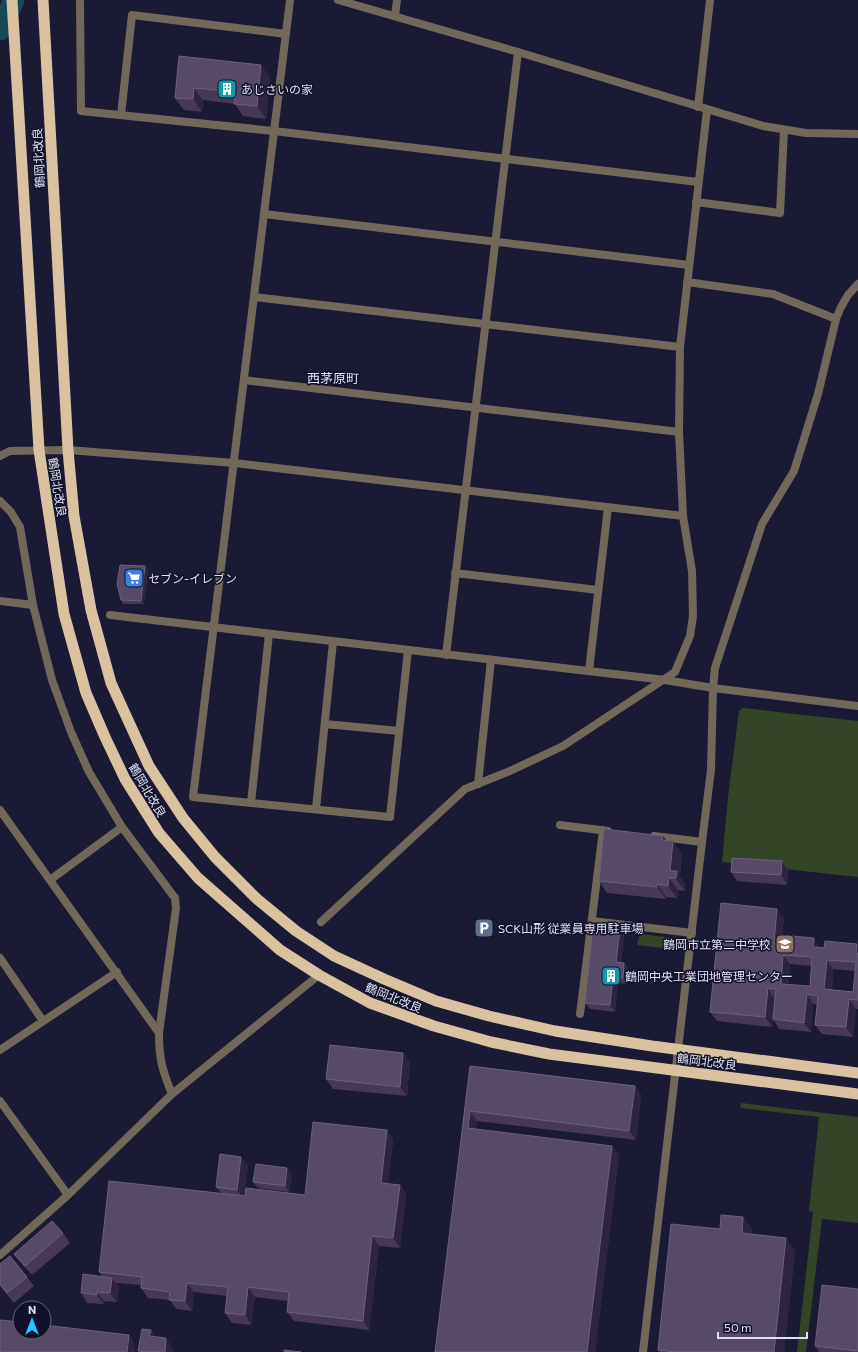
<svg xmlns="http://www.w3.org/2000/svg" width="858" height="1352" font-family="Commissioner,'Noto Sans JP',sans-serif">
<rect width="100%" height="100%" fill="#1b1a34"/>
<!-- green -->
<path fill="#344426" d="M743,708l115,13v156l-136,-15 6,-65 11,-86z
M640,934l34,4 -2,11 -35,-4z
M741,1103l117,14v106l-36,-4 -16,133h-9l16,-140 -4,-1 10,-94 -79,-9z"/>
<g fill="none" stroke-linecap="round" stroke-linejoin="round">
<!-- river -->
<path stroke="#184857" stroke-width="21" d="M0,30l14,-30"/>
<!-- minor -->
<path stroke="#726859" stroke-width="8" d="M80,0l1,111 193,20 424,51
M290,0l-97,797 197,20 18,-167
M395,16l2,-16
M121,115l11,-100 154,19
M696,202l84,11 4,-83
M264,214l425,51
M687,282l86,12 63,25
M254,297l426,50
M244,380l435,52
M234,463l449,53
M455,573l143,17
M0,601l33,4
M110,615l555,65 48,8 145,18
M446,655l72,-603
M589,671l19,-164
M713,688l2,-20 47,-144 32,-53 24,-77 18,-75 5,-12 7,-12 10,-11
M325,724l74,7
M478,784l13,-124
M251,803l18,-169
M316,809l17,-167
M0,810l159,223
M560,825l48,6
M654,836l48,6
M50,880l72,-53
M592,921l100,12
M321,922l144,-133 45,-18 53,-25 112,-74 15,-36 3,-20 -1,-45 -9,-55 -4,-84 1,-85 27,-237
M0,958l43,63
M580,1014l23,-184
M0,1050l117,-78
M0,1101l68,94"/>
<!-- tertiary -->
<path stroke="#726859" stroke-width="8" d="M338,0l180,52 245,74 43,7 52,1
M698,107l12,-107
M0,456l10,-5 58,-1 166,13
M0,501l11,11 9,15 13,78 19,75 19,52 18,40 33,55 53,71 1,10 -17,125c0,25 3,37 13,61
M0,1255l68,-60 104,-101 147,-119
M643,1352l59,-510 9,-72 2,-82"/>
<!-- trunk -->
<path stroke="#d9c2a0" stroke-width="11" d="M12,0l27,450 25,164 22,79 19,44 20,42 34,54 39,45 82,72 39,25 51,28 64,23 57,16 58,12 309,40
M43,0l25,450 6,66 17,94 20,73 38,83 34,52 32,39 42,42 39,32 38,25 50,23 52,22 53,15 66,15 97,15 206,27"/>
</g>
<!-- wall -->
<path fill="#463856" fill-rule="evenodd" d="M179,56l91,21 -4,42 -23,-3 -8,-12 -32,-4 -1,12 -18,-2 -9,-12z
M145,566l3,4 -4,34h-21l-2,-4z
M663,836l3,4 16,14 -2,22 5,8v7l-7,-1 -1,8 -11,-1v2l-59,-6 -8,-12z
M782,861l6,10 -1,14 -50,-4 -6,-9z
M784,918l-2,17 38,13h4l34,-2v63h-2l-3,28 -31,-3 -7,-9 2,-21h-4l-2,28 -32,-3 -6,-10 2,-21 -3,29 -55,-6 -7,-9zM790,964l22,2 -2,20 -22,-1zM833,969l22,2 -2,21 -21,-2z
M624,935l-3,27 3,1 5,6 -2,15 -9,-1 -3,29 -25,-3 -5,-6z
M410,1062l-3,34 -74,-7 -7,-10z
M470,1066l165,20 6,9 -5,45 -159,-19 -1,8 136,17 7,9 -24,197h-160z
M387,1130l6,10 -5,44 12,1 6,9 -6,54 -21,-2 -10,84 -75,-9 -7,-9 1,-11 -33,-4 -4,28 -19,-2 -7,-10 2,-17 -33,-4 -2,19 -16,-2 -6,-9 -22,-2 -7,-10v-3l-25,-2 3,4 -2,15 -13,-1v3l-17,-1 -6,-10 21,-16 -3,-5 122,-79 -5,-6 32,-21 -4,30 61,-1z
M292,1174l-3,18 -31,-4 -5,-6z
M743,1217l9,13v4l43,16 -11,102h-125l-1,-2 62,-121z
M63,1233l7,10 -38,32 -11,-12 -7,-9z
M0,1264l27,13 7,9 -20,17 -14,-17z
M858,1289v63h-39l-4,-6z"/>
<!-- shaded-wall -->
<path fill="#2e2441" d="M261,65l9,12 -4,42 -9,-13z
M194,88l9,12 -1,12 -9,-13z
M145,566l3,4 -4,34 -3,-3z
M663,836l9,12 -10,-8z
M673,841l9,13 -2,22 5,8v7l-15,-20z
M782,861l6,10 -1,14 -6,-10z
M669,878l9,12 -1,8 -9,-12z
M657,884l9,13v2l-9,-12z
M777,909l7,9 -4,34 -6,-9z
M620,929l4,6 -4,33 -4,-6z
M814,938l6,9h-7z
M857,944l1,2v10l-2,-3z
M783,955l7,9 -2,29 -7,-9z
M827,960l6,9 -2,30 -7,-10z
M624,963l5,6 -2,15 -4,-6z
M613,977l5,6 -3,29 -5,-7z
M768,988l6,10 -2,29 -7,-10z
M807,994l6,10 -2,28 -7,-9z
M849,999l7,10 -3,28 -7,-10z
M403,1053l7,9 -3,34 -7,-9z
M635,1086l6,9 -5,45 -7,-9z
M470,1111l7,10 -2,17 -7,-10z
M387,1130l6,10 -6,53 -6,-10z
M612,1146l7,9 -24,197h-8z
M241,1157l7,9 -4,33 -7,-9z
M287,1168l5,6 -3,18 -4,-6z
M400,1185l6,9 -6,54 -7,-10z
M743,1217l9,13 -2,16 -8,-13z
M372,1236l7,10 -10,84 -6,-9z
M786,1238l9,12 -11,102h-10z
M112,1278l7,9 -2,15 -7,-9z
M187,1283l7,9 -2,19 -7,-10z
M248,1287l7,10 -4,28 -6,-10z
M97,1292l7,9v3l-7,-9z
M151,1330l7,10 -9,-4z
M129,1335l6,10v7h-8z
M166,1338l7,10v4h-8z"/>
<!-- building -->
<path fill="#564a67" stroke="#6c617d" fill-rule="evenodd" d="M179,56l82,9 -4,41 -23,-2 2,-12 -42,-4 -1,11 -18,-1z
M120,565l25,1 -4,35 -20,-1 -4,-16z
M604,829l59,7 -1,4 11,1 -3,30h7l-1,7h-7l-1,8 -11,-2v3l-58,-6z
M732,858l50,3 -1,14 -50,-3z
M721,903l56,6 -3,34h7v-8l33,3 -1,9 11,1 1,-7 32,3 -1,9h2v47l-9,-1 -3,28 -31,-2 3,-29 -11,-2 -3,29 -31,-4 3,-30 -8,-1 -3,29 -55,-5zM783,955l29,2 -2,29 -29,-2zM827,960l29,2 -3,30 -29,-3z
M593,926l27,3 -4,33 8,1 -1,15 -10,-1 -3,28 -25,-2z
M330,1045l73,8 -3,34 -74,-8z
M470,1066l165,20 -6,45 -159,-20 -2,17 144,18 -25,206h-152z
M313,1122l74,8 -6,53 19,2 -7,53 -21,-2 -9,85 -76,-9 2,-20 -41,-5 -3,28 -20,-2 3,-26 -41,-4 -2,18 -16,-1 1,-8 -29,-4 1,-11 -43,-5 10,-91 136,15 1,-8 59,7z
M220,1154l21,3 -4,33 -21,-3z
M256,1164l31,4 -2,18 -32,-4z
M721,1215l22,2 -1,16 44,5 -12,114h-98l-18,-2 13,-126 49,5z
M52,1221l11,12 -38,33 -11,-12z
M10,1256l17,21 -20,16 -7,-9v-20z
M83,1274l29,4 -2,15 -13,-1v3l-16,-2z
M822,1285l36,4v62l-43,-5z
M0,1320l20,2v10h24v-7l85,10 -2,17h-127z
M142,1329l9,1 -2,6 17,2 -1,14h-19l-8,-1z
M284,1350l17,2h-17z"/>
<!-- icons -->
<defs>
<g id="building-square" transform="scale(1)"><rect x="-9" y="-9" width="18" height="18" rx="4" fill="#0f9aa8" stroke="#12112a"/><path d="M-4-6H4V6H1V3H-1V6H-4ZM-2.5-4.3h1.7v1.8h-1.7ZM.8-4.3h1.7v1.8H.8ZM-2.5-1h1.7V.8h-1.7ZM.8-1h1.7V.8H.8Z" fill="#fff"/></g>
<g id="supermarket-square" transform="scale(1)"><rect x="-9" y="-9" width="18" height="18" rx="4" fill="#3f7fe0" stroke="#12112a"/><path d="M-6-5.5h2.5l.6 2H6L4.5 2H-2.5L-4.4-4H-6ZM-1.5 3.2a1.3 1.3 0 1 0 .1 0ZM3 3.2a1.3 1.3 0 1 0 .1 0Z" fill="#fff"/></g>
<g id="parking-square" transform="scale(1)"><rect x="-9" y="-9" width="18" height="18" rx="4" fill="#5c6f8a" stroke="#12112a"/><path d="M-3.5-5.5H1a3.5 3.5 0 0 1 0 7H-1V5.5H-3.5ZM-1-3.4V-.6H.8a1.4 1.4 0 0 0 0-2.8Z" fill="#fff"/></g>
<g id="school-square" transform="scale(1)"><rect x="-9" y="-9" width="18" height="18" rx="4" fill="#8d6e63" stroke="#12112a"/><path d="M0-5L7-2L0 1L-7-2ZM-4 1L0 2.5L4 1V4Q0 6-4 4Z" fill="#fff"/></g>
</defs>
<g fill-rule="evenodd">
<use href="#building-square" x="227" y="89"/>
<use href="#supermarket-square" x="134" y="578"/>
<use href="#parking-square" x="484" y="928"/>
<use href="#school-square" x="785" y="944"/>
<use href="#building-square" x="611" y="976"/>
</g>
<g text-anchor="middle" dominant-baseline="central" stroke-width="3" stroke-linejoin="round" paint-order="stroke">
<!-- poi labels -->
<g font-size="12" fill="#dfe0f3" stroke="#12112a" text-anchor="start">
<text x="241" y="89">あじさいの家</text>
<text x="148" y="578">セブン-イレブン</text>
<text x="498" y="928">SCK山形 従業員専用駐車場</text>
<text x="771" y="944" text-anchor="end">鶴岡市立第二中学校</text>
<text x="625" y="976">鶴岡中央工業団地管理センター</text>
</g>
<!-- street labels -->
<g font-size="12" fill="#dfe0f3" stroke="#12112a">
<text transform="translate(38 158) rotate(-93)">鶴岡北改良</text>
<text transform="translate(58 487) rotate(81)">鶴岡北改良</text>
<text transform="translate(148 790) rotate(59)">鶴岡北改良</text>
<text transform="translate(394 997) rotate(22)">鶴岡北改良</text>
<text transform="translate(707 1061) rotate(7)">鶴岡北改良</text>
</g>
<!-- neighbourhood labels -->
<g font-size="13" fill="#dfe0f3" stroke="#12112a">
<text x="333" y="378">西茅原町</text>
</g>
</g>
<!-- north arrow -->
<g transform="translate(32 1320)"><circle r="19" fill="#12112a" stroke="#64647a"/>
<path d="M0-3L7 15L0 10L-7 15Z" fill="#25c9fe"/>
<text y="-6" font-size="11" font-weight="bold" text-anchor="middle" fill="#dfe0f3">N</text>
</g>
<!-- scale -->
<path d="M718 1332v6h89v-6" fill="none" stroke="#dfe0f3" stroke-width="2"/>
<text x="724" y="1332" font-size="12" fill="#dfe0f3" stroke="#12112a" stroke-width="3" paint-order="stroke">50 m</text>
</svg>
